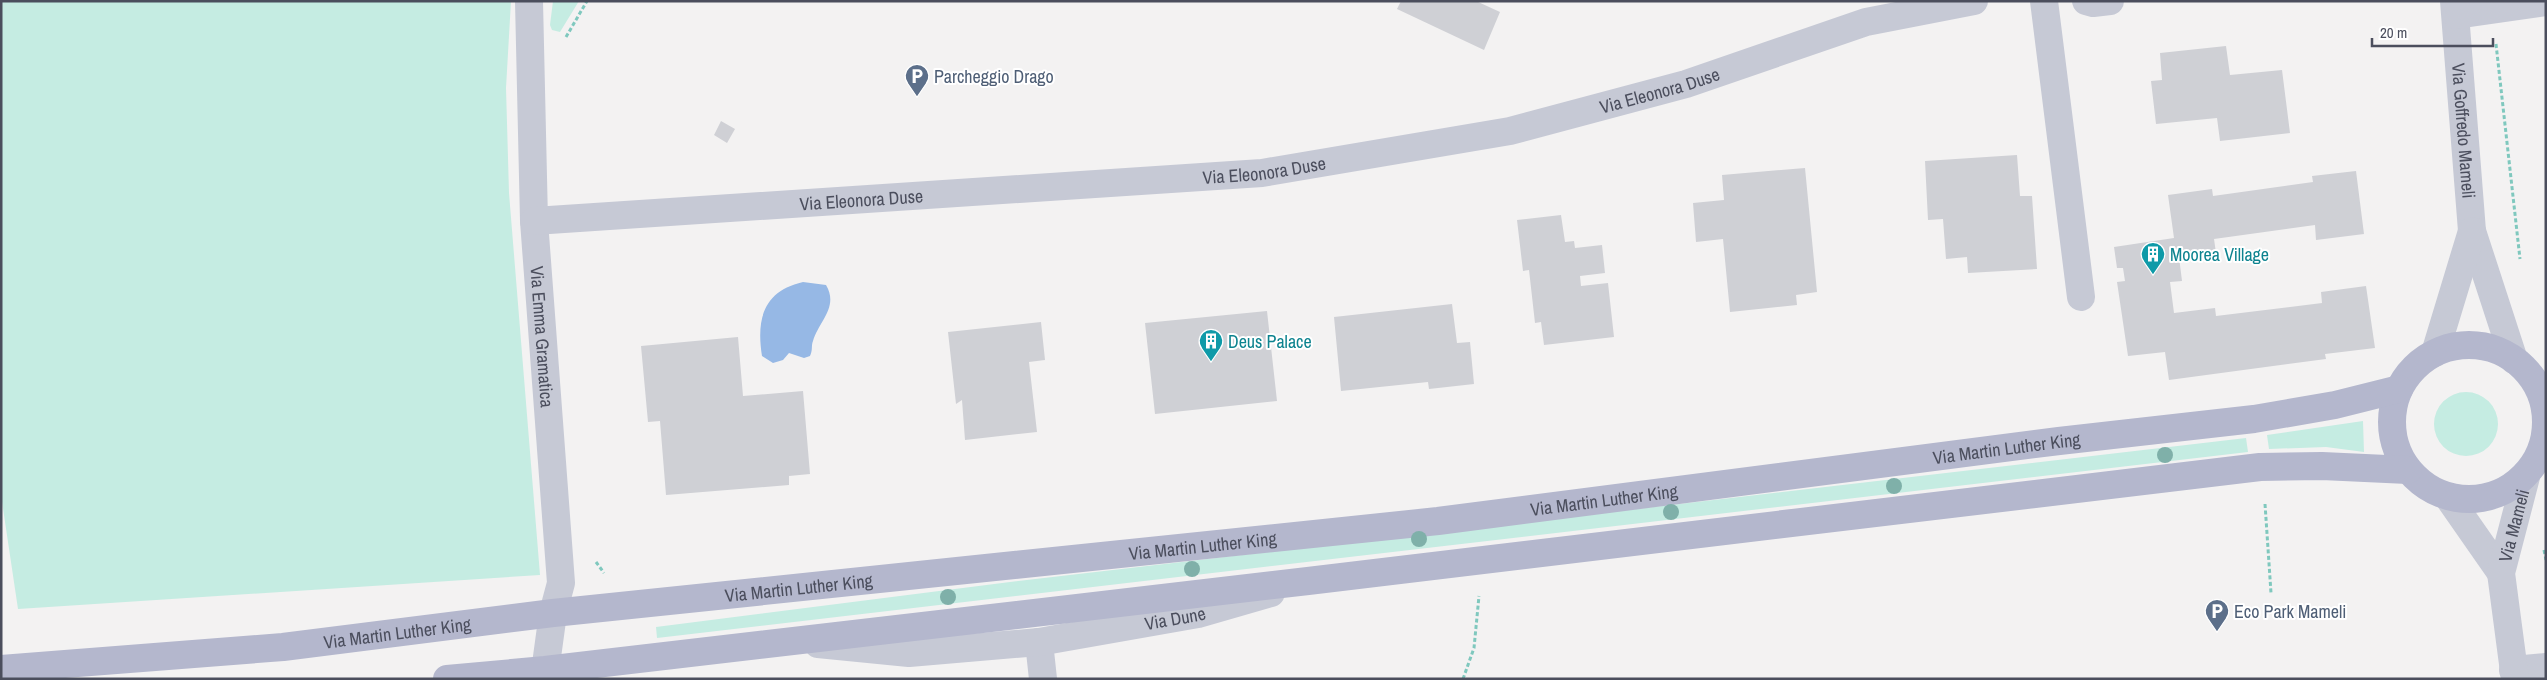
<svg xmlns="http://www.w3.org/2000/svg" width="2547" height="680" font-family="'Archivo Narrow',sans-serif">
<rect width="100%" height="100%" fill="#f3f2f2"/>
<!-- green -->
<path fill="#c5ece2" d="M1,1h510l-5,87 3,105 31,382 -522,34 -17,-114z
M553,1h26l-19,31 -8,-2 -2,-5z
M2434 424a32 32 0 1 1 64 0a32 32 0 1 1-64 0Z
M2363,421l1,31 -38,-5 -57,2 -2,-14z
M2246,438l2,14 -1591,186 -1,-11 354,-45z"/>
<!-- water -->
<path fill="#96b8e5" d="M803,282l23,3c13,22 -7,36 -13,56 -2,5 0,9 -3,15l-6,2 -15,-5 -6,7 -10,3 -11,-7c-6,-38 2,-65 41,-74z"/>
<!-- building -->
<path fill="#cfd0d5" d="M1401,1h75l24,11 -16,38 -87,-41z
M2226,46l4,29 52,-5 8,63 -70,8 -3,-23 -61,6 -5,-43 11,-1 -2,-27z
M721,121l14,8 -8,14 -13,-8z
M2017,155l3,41h12l5,73 -69,4 -1,-16 -21,2 -3,-40 -15,1 -3,-59z
M1805,168l12,124 -21,3 1,10 -67,7 -7,-73 -27,3 -3,-39 31,-3 -2,-25z
M2356,171l8,63 -48,6 -1,-15 -101,14 2,14 -37,4 3,24 -12,1 4,31 41,-5 1,8 106,-13 -1,-11 45,-6 9,62 -50,6 1,5 -157,21 -4,-28 -37,4 -11,-74 8,-1 -2,-13h-6l-3,-21 60,-9 -6,-43 44,-6 1,7 100,-14 -1,-6z
M1561,215l4,27 9,-1 1,7 27,-3 3,28 -25,3 1,10 27,-3 6,54 -70,8 -3,-23 -6,1 -6,-53 -6,1 -6,-51z
M1452,304l5,39 13,-1 4,42 -45,5 -1,-7 -87,9 -7,-74z
M1267,311l10,90 -122,13 -10,-91z
M1041,322l4,38 -16,2 8,70 -72,8 -3,-40 -6,4 -8,-72z
M738,337l5,59 60,-5 7,83 -21,2v9l-123,10 -6,-74 -12,1 -7,-76z"/>
<g fill="none" stroke-linecap="round" stroke-linejoin="round">
<!-- path -->
<path stroke="#7fc8be" stroke-width="3" stroke-dasharray="4 2.5" stroke-linecap="butt" d="M566,37l21,-36
M2496,44l24,215
M2265,504l6,89
M2544,550l2,10
M596,562l8,11
M1463,679l11,-31 5,-52"/>
<!-- minor -->
<g stroke="#c6c9d5" stroke-width="28">
<path id="s1" d="M529,1l5,220 27,362 -8,30 -9,66"/>
<path d="M2044,1l37,296"/>
<path d="M2086,1l7,2 17,-2"/>
<path id="s2" d="M2454,1l18,230 42,129"/>
<path d="M2456,15l90,-13"/>
<path id="s3" d="M534,221l728,-48 248,-42 176,-47 180,-62 108,-21"/>
<path d="M2435,353l37,-122"/>
<path d="M2448,497l53,76"/>
<path d="M1039,642l4,37"/>
<path id="s4" d="M818,644l91,9 130,-11 159,-28 73,-21"/>
<path d="M2513,670l33,-3"/>
<path id="s5" d="M2515,679l-14,-106 26,-100"/>
</g>
<!-- major -->
<g stroke="#b4b7cd" stroke-width="28">
<circle cx="2469" cy="422" r="77"/>
<path id="s6" d="M1,669l282,-22 270,-34 885,-92 621,-80 195,-22 81,-14 64,-16"/>
<path d="M447,679l98,-9 763,-89 952,-114 62,-1 86,4"/>
</g>
</g>
<!-- trees -->
<g fill="#7fb0a9">
<circle cx="2165" cy="455" r="8"/>
<circle cx="1894" cy="486" r="8"/>
<circle cx="1671" cy="512" r="8"/>
<circle cx="1419" cy="539" r="8"/>
<circle cx="1192" cy="569" r="8"/>
<circle cx="948" cy="597" r="8"/>
</g>
<!-- icons -->
<defs>
<g id="parking-pin" transform="scale(1.25)"><path d="M0 17L-7.5 6A9.5 9.5 0 1 1 7.5 6Z" fill="#5c6f8a" stroke="#fff"/><path d="M-3.5-5.5H1a3.5 3.5 0 0 1 0 7H-1V5.5H-3.5ZM-1-3.4V-.6H.8a1.4 1.4 0 0 0 0-2.8Z" fill="#fff"/></g>
<g id="building-pin" transform="scale(1.25)"><path d="M0 17L-7.5 6A9.5 9.5 0 1 1 7.5 6Z" fill="#0f9aa8" stroke="#fff"/><path d="M-4-6H4V6H1V3H-1V6H-4ZM-2.5-4.3h1.7v1.8h-1.7ZM.8-4.3h1.7v1.8H.8ZM-2.5-1h1.7V.8h-1.7ZM.8-1h1.7V.8H.8Z" fill="#fff"/></g>
</defs>
<g fill-rule="evenodd">
<use href="#parking-pin" x="917" y="76"/>
<use href="#building-pin" x="2153" y="254"/>
<use href="#building-pin" x="1211" y="341"/>
<use href="#parking-pin" x="2217" y="611"/>
</g>
<g text-anchor="middle" dominant-baseline="central" stroke-width="4" stroke-linejoin="round" paint-order="stroke">
<!-- service labels -->
<g font-size="18" fill="#4e5e75" stroke="#fff" text-anchor="start">
<text x="934" y="76">Parcheggio Drago</text>
<text x="2234" y="611">Eco Park Mameli</text>
</g>
<!-- street labels -->
<g font-size="18" fill="#4b4e5d" stroke="#fff">
<text stroke="none"><textPath href="#s3" startOffset="1136">Via Eleonora Duse</textPath></text>
<text stroke="none"><textPath href="#s2" startOffset="130">Via Goffredo Mameli</textPath></text>
<text stroke="none"><textPath href="#s3" startOffset="732">Via Eleonora Duse</textPath></text>
<text stroke="none"><textPath href="#s3" startOffset="328">Via Eleonora Duse</textPath></text>
<text stroke="none"><textPath href="#s1" startOffset="336">Via Emma Gramatica</textPath></text>
<text stroke="none"><textPath href="#s6" startOffset="2018">Via Martin Luther King</textPath></text>
<text stroke="none"><textPath href="#s6" startOffset="1612">Via Martin Luther King</textPath></text>
<text stroke="none"><textPath href="#s5" startOffset="156">Via Mameli</textPath></text>
<text stroke="none"><textPath href="#s6" startOffset="1208">Via Martin Luther King</textPath></text>
<text stroke="none"><textPath href="#s6" startOffset="802">Via Martin Luther King</textPath></text>
<text stroke="none"><textPath href="#s4" startOffset="360">Via Dune</textPath></text>
<text stroke="none"><textPath href="#s6" startOffset="398">Via Martin Luther King</textPath></text>
</g>
<!-- culture labels -->
<g font-size="18" fill="#0d838f" stroke="#fff" text-anchor="start">
<text x="2170" y="254">Moorea Village</text>
<text x="1228" y="341">Deus Palace</text>
</g>
</g>
<!-- border -->
<rect width="2547" height="680" fill="none" stroke="#4b4e5d" stroke-width="5"/>
<!-- scale -->
<path d="M2372 38v8h121v-8" fill="none" stroke="#4b4e5d" stroke-width="2.5"/>
<text x="2380" y="38" font-size="15" fill="#4b4e5d" stroke="#ffffff" stroke-width="4" paint-order="stroke">20 m</text>
</svg>
